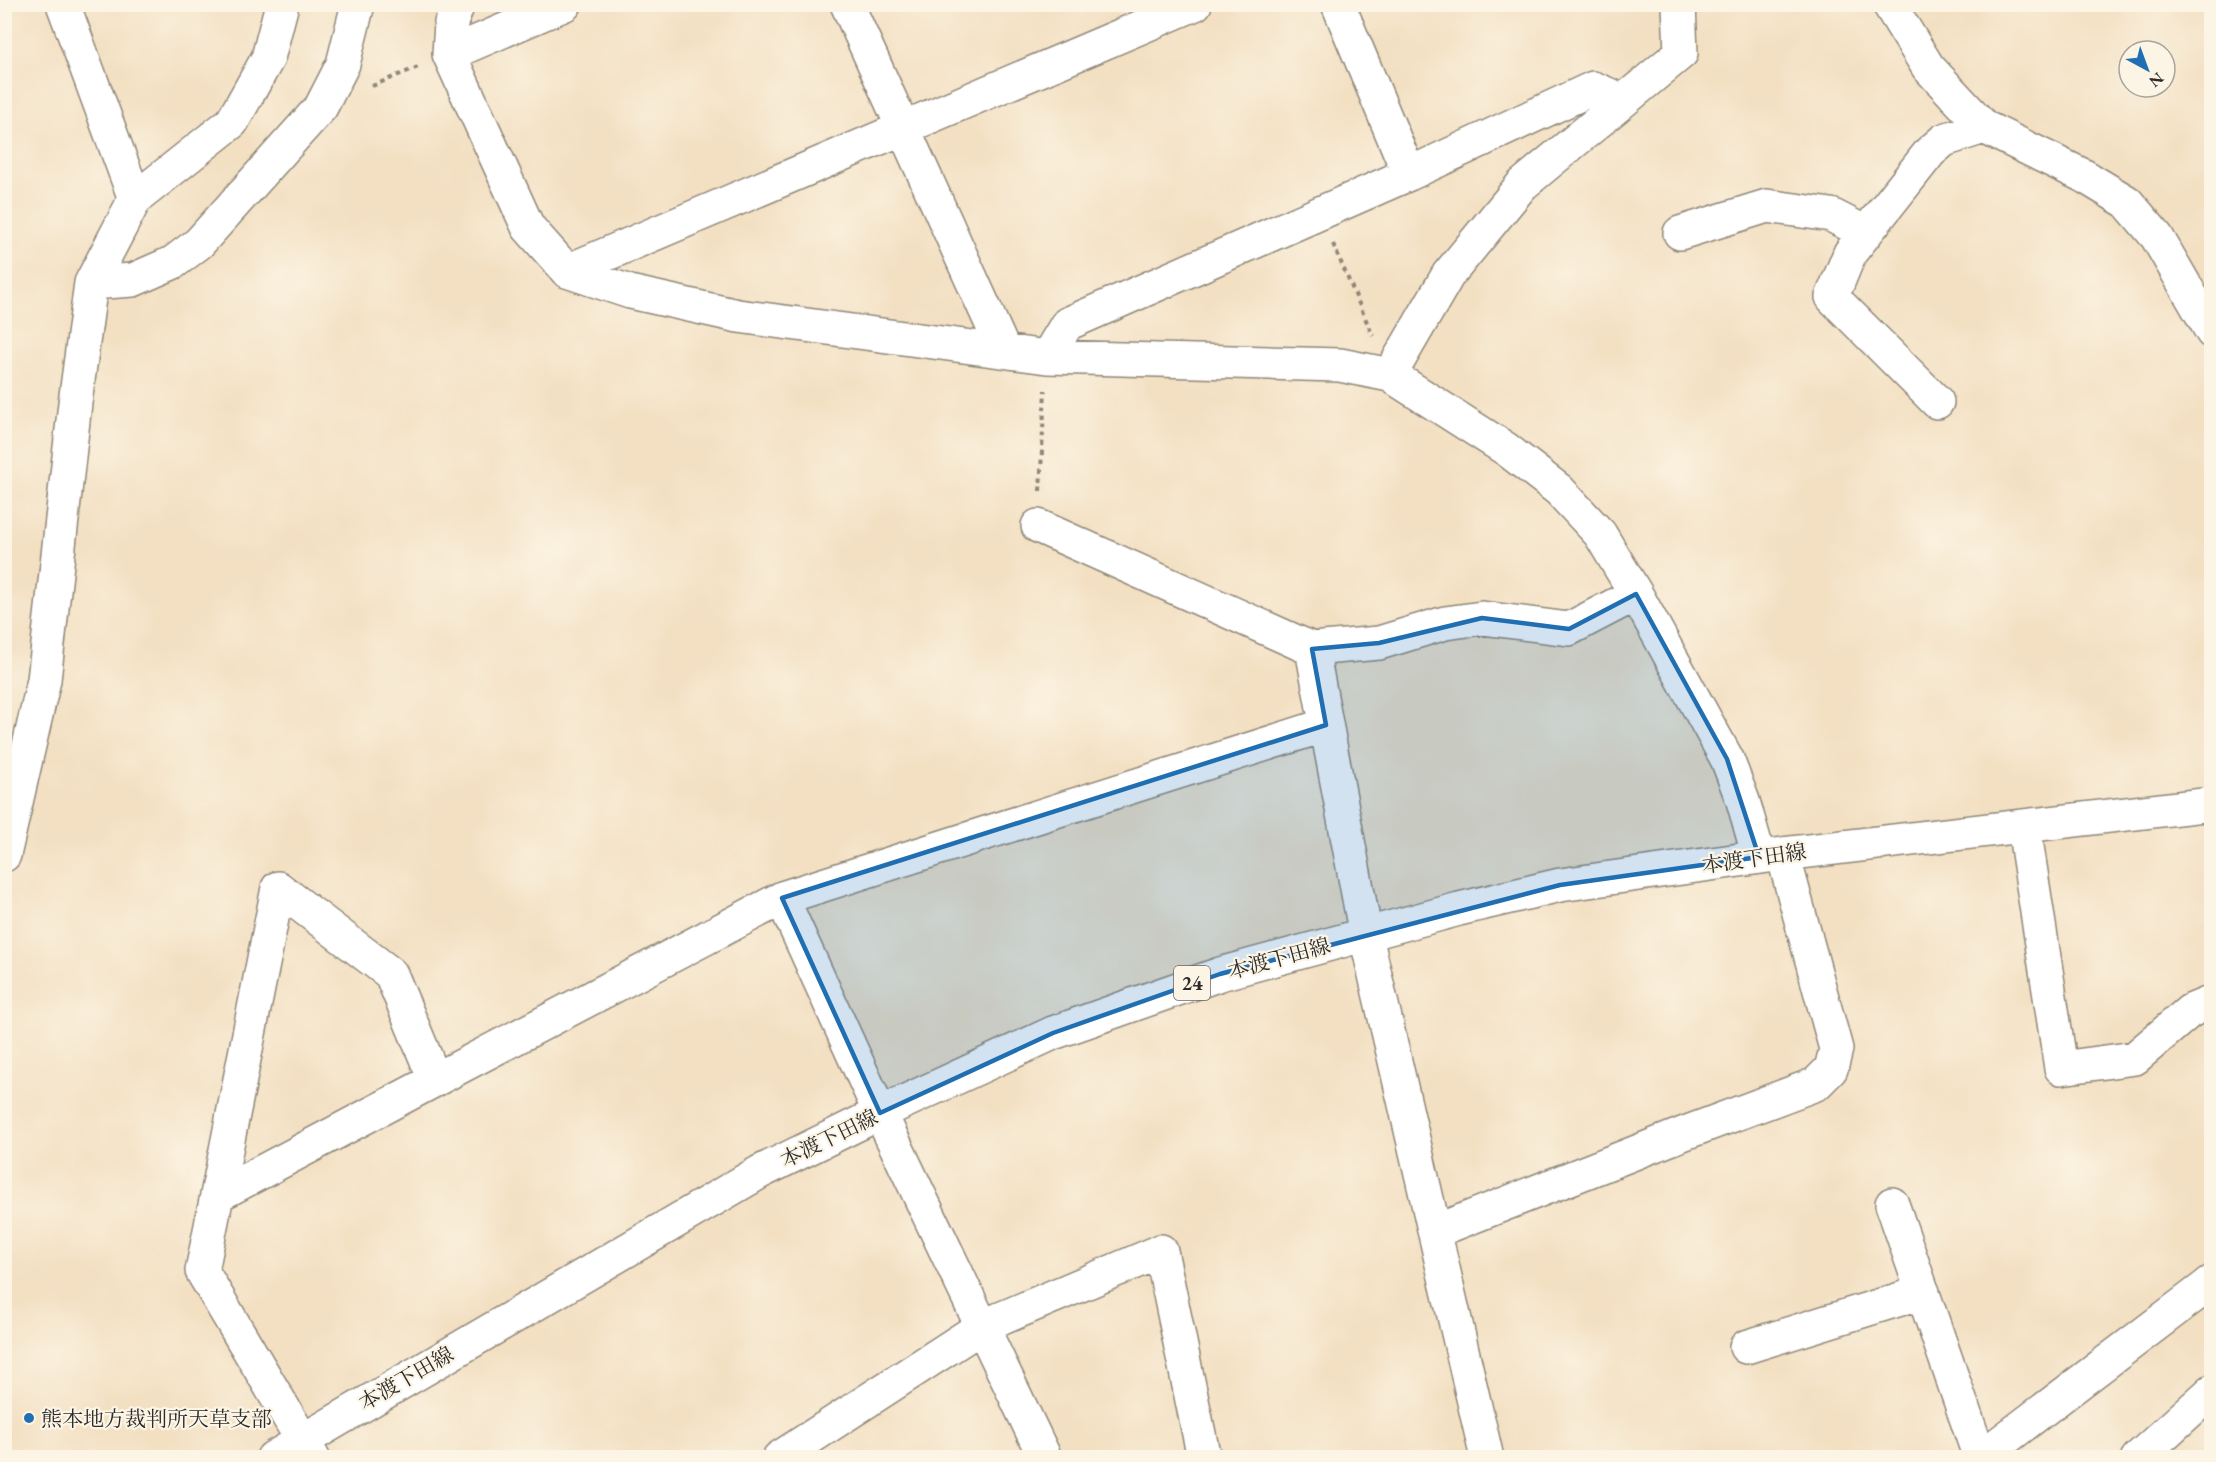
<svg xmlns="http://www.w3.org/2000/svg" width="2216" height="1462" font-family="'EB Garamond','Noto Serif JP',serif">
<rect width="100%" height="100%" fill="#fcf5e5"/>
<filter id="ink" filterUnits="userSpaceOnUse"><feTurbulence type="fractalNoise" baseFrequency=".0167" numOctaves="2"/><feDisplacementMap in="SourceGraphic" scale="12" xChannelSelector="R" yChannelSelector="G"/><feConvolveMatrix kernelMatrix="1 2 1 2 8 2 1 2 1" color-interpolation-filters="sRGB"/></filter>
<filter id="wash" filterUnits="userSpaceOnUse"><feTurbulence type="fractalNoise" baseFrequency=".008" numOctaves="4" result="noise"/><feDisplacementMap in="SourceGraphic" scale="24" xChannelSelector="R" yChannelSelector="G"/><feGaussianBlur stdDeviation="1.35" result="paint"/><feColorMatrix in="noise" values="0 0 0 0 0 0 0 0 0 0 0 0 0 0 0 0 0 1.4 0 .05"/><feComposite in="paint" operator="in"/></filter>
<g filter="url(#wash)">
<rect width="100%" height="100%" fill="#f3e0c3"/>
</g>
<g filter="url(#ink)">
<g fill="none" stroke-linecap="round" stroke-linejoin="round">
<!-- minor casing -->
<g stroke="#8f8677" stroke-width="36">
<path id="minor" d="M63,4l72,195
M458,4l-7,19 -2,31 79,173 39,44 63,21 108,24 309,41 293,8 50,10 116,74 53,41 41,44 36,60 91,165 16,42 16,56
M847,4l157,347
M1338,4l71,170
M1889,4l39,63 56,60 100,49 43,26 30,35 55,95
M449,54l116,-50
M1680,233l87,-27 64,9 35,18
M567,271l628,-267
M91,283l42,-3 41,-18 25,-19 122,-136 22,-43 15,-60
M1047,357l20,-33 342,-150 184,-86 30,13
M1390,375l58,-100 74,-90 159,-132 -2,-49
M1937,402l-105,-105 18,-44 80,-101 14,-12 40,-13
M1038,526l274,123 67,-6 66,-20 37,-5 87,11 67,-35
M1312,649l54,287 121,522
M2024,827l37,241 74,-10 55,-47 22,-9
M4,855l40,-175 31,-277 16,-120 44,-84 97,-77 36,-64 14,-54
M782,898l544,-173
M435,1080l347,-182 98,215 165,345
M218,1195l217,-115 -44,-106 -113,-86 -76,383 111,187
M1892,1204l88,254
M1436,1231l249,-98 131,-49 15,-15 5,-20 -53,-195
M1746,1347l177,-55
M779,1458l202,-131 180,-76 43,207
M1980,1458l232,-176
M2138,1458l74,-67"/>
</g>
<!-- major casing -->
<g stroke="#8f8677" stroke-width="36">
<path id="major" d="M273,1458l487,-286 120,-59 173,-80 167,-59 239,-65 101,-24 223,-31 429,-50"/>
</g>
<!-- path -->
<path stroke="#8f8677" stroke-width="4" stroke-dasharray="4.5 4.5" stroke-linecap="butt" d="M372,86l46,-19
M1333,244l40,92
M1040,491l5,-101"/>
<!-- minor -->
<use href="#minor" stroke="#fff" stroke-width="33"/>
<!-- major -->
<use href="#major" stroke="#fff" stroke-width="33"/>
</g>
</g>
<!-- marked area -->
<path fill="#1f6fb2" fill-opacity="0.2" stroke="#1f6fb2" stroke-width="4.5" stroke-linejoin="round" d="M1636,594l91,165 32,98 -199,28 -340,89 -167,59 -173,80 -98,-215 544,-173 -14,-76 67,-6 103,-25 87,11z"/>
<!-- markers -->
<circle fill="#1f6fb2" stroke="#fcf5e5" stroke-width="2" cx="29" cy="1418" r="6"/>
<g text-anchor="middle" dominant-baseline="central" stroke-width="4.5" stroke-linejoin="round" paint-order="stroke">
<!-- shield labels -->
<rect fill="#fcf5e5" stroke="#6a6863" stroke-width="1.5" x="1174" y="966" width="36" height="34" rx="4.5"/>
<g font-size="20" font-weight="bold" fill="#2b2b2b">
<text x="1192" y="983">24</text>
</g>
<!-- street labels -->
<g font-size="21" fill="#2b2b2b" stroke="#fcf5e5">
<text transform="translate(1754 858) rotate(-8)">本渡下田線</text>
<text transform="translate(1279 958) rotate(-15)">本渡下田線</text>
<text transform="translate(829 1138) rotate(-26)">本渡下田線</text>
<text transform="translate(406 1378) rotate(-30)">本渡下田線</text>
</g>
<!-- poi labels -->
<g font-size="21" fill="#2b2b2b" stroke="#fcf5e5" text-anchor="start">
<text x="41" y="1418">熊本地方裁判所天草支部</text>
</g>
</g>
<!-- margin -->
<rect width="2216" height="1462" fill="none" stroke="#fcf5e5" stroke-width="24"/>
<!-- north arrow -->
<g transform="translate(2147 69) rotate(139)"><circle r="28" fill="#fcf5e5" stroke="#a8a49b" stroke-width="1.5"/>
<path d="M0-4.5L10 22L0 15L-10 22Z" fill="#1f6fb2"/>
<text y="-9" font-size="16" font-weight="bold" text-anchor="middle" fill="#2b2b2b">N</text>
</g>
</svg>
